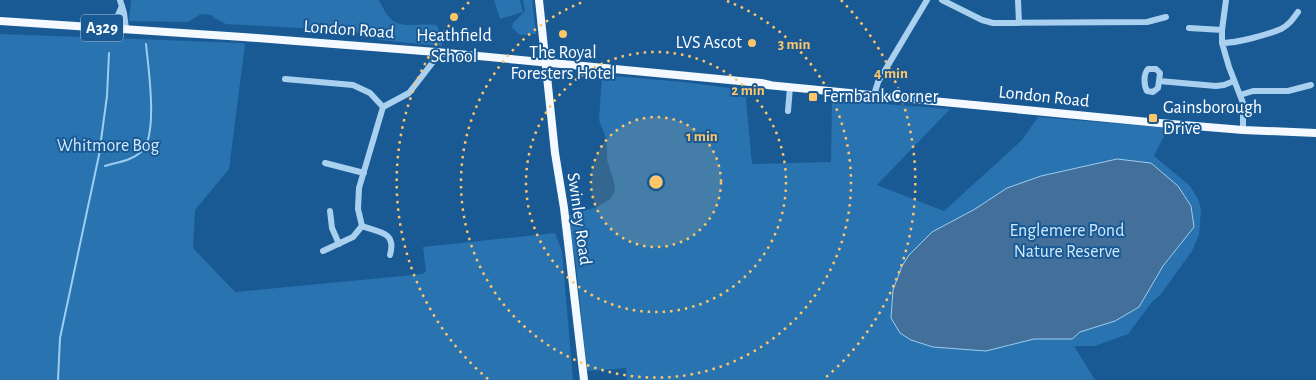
<svg xmlns="http://www.w3.org/2000/svg" width="1316" height="380" font-family="'Alegreya Sans',sans-serif">
<rect width="100%" height="100%" fill="#195a95"/>
<!-- green -->
<path fill="#2973b1" d="M131,0h248c16,35 27,22 58,25l4,10 1,11 -62,-6 -28,-9 -126,-7 -12,-6 -2,-3 -11,-1 -13,8 -59,-1z
M494,0h26l3,12 -23,7z
M523,0h9l4,34 -16,1 -8,-7 1,-5 12,-12z
M0,34l243,9 2,1 -16,125 -34,41 -2,38 42,44 188,-18 3,-3 -3,-24 132,-14 7,18 11,129h-573z
M602,75l81,7 62,8 7,74 79,-2 1,-62 118,9 -73,76 67,26 78,-71 16,-23 130,11 -14,28 36,30 8,13 3,10 -2,26 -7,16 -31,43 -9,8 -24,32 -33,12h-21l21,34h-468l-1,-12 -39,3 -11,-107 -10,-48 31,-9 13,-8 4,-6 1,-4 -2,-11 -6,-18v-19l-8,-21z"/>
<!-- water -->
<path fill="#42709a" stroke="#9dcdf2" d="M1117,159l34,4 27,23 13,20 3,21 -31,39 -24,41 -24,14 -35,11 -8,7h-38l-48,12 -53,-4 -22,-7 -11,-7 -9,-15 2,-28 9,-24 7,-11 23,-23 43,-23 32,-21 34,-12z"/>
<g fill="none" stroke-linecap="round" stroke-linejoin="round">
<!-- stream -->
<path stroke="#9dcdf2" stroke-width="2" d="M105,166c13,-4 26,-5 36,-14 18,-15 7,-86 5,-108
M58,380l2,-42 39,-183 8,-59 2,-43"/>
<!-- minor -->
<path stroke="#aad0f0" stroke-width="6" d="M120,0l4,13 2,16
M942,0l40,20 11,3 154,-1 19,-5
M1018,0l1,23
M1226,0l-4,30v13l7,24 14,36v27
M1189,28l33,2
M112,29l10,-23
M1222,43c15,0 45,-8 59,-14 8,-4 12,-10 17,-17
M285,79l68,6 17,8 13,14
M1159,81l-1,7 -5,4 -6,-1c-3,-5 -4,-17 1,-22h8l4,4 -1,8 57,5 8,-1 10,-4
M874,95l4,-13 49,-82
M1240,95l13,-4h35l23,-6
M788,111l2,-24
M325,163l39,10
M330,211l2,17 7,16
M362,226l-4,-17 1,-21 24,-81 26,-14 24,-31 3,-10
M362,226c15,6 35,5 28,29
M323,251l30,-14 9,-11"/>
<!-- major -->
<path stroke="#f3f9ff" stroke-width="8" d="M539,0l16,153 9,55 20,172
M0,21l243,16 193,15 325,31 9,2
M767,85l392,38 84,7 73,3"/>
</g>
<!-- distance rings -->
<circle cx="656" cy="182" r="65" fill="#ffc669" fill-opacity=".12"/>
<g fill="none" stroke="#ffc669" stroke-width="2.5" stroke-dasharray="2.5 5">
<circle cx="656" cy="182" r="65"/>
<circle cx="656" cy="182" r="130"/>
<path d="M727 1A195 195 0 1 1 585 1"/>
<path d="M488 379A259 259 0 0 1 471 0M841 0A259 259 0 0 1 824 379"/>
</g>
<!-- markers -->
<g fill="#ffc669" stroke="#195a95" stroke-width="2">
<circle cx="454" cy="17" r="5"/>
<circle cx="563" cy="34" r="5"/>
<circle cx="752" cy="43" r="5"/>
<rect x="808" y="92" width="10" height="10" rx="2.5"/>
<rect x="1148" y="113" width="10" height="10" rx="2.5"/>
</g>
<g text-anchor="middle" dominant-baseline="central" stroke-width="4" stroke-linejoin="round" paint-order="stroke">
<!-- shield labels -->
<rect fill="#195a95" stroke="#bacedf" stroke-width="1" x="81" y="14.5" width="42" height="27" rx="4"/>
<g font-size="16" font-weight="bold" fill="#fff">
<text x="102" y="28">A329</text>
</g>
<!-- street labels -->
<g font-size="18" fill="#fff" stroke="#195a95">
<text transform="translate(349 30) rotate(4)">London Road</text>
<text transform="translate(1044 97) rotate(6)">London Road</text>
<text transform="translate(579 219) rotate(82)">Swinley Road</text>
</g>
<!-- poi labels -->
<g font-size="18" fill="#fff" stroke="#195a95">
<text x="454" y="36">Heathfield<tspan x="454" dy="21">School</tspan></text>
<text x="742" y="43" text-anchor="end">LVS Ascot</text>
<text x="563" y="53">The Royal<tspan x="563" dy="21">Foresters Hotel</tspan></text>
<text x="823" y="97" text-anchor="start">Fernbank Corner</text>
<text x="1163" y="108" text-anchor="start">Gainsborough<tspan x="1163" dy="21">Drive</tspan></text>
</g>
<!-- park labels -->
<g font-size="18" fill="#d1e8fb" stroke="#195a95">
<text x="108" y="146">Whitmore Bog</text>
<text x="1067" y="231">Englemere Pond<tspan x="1067" dy="21">Nature Reserve</tspan></text>
</g>
</g>
<circle cx="656" cy="182" r="8" fill="#ffc669" stroke="#195a95" stroke-width="2.5"/>
<g font-size="15" text-anchor="middle" font-weight="bold" fill="#ffc669" stroke="#195a95" stroke-width="4" stroke-linejoin="round" paint-order="stroke">
<text x="794" y="49">3 min</text>
<text x="891" y="78">4 min</text>
<text x="748" y="95">2 min</text>
<text x="702" y="141">1 min</text>
</g>
</svg>
